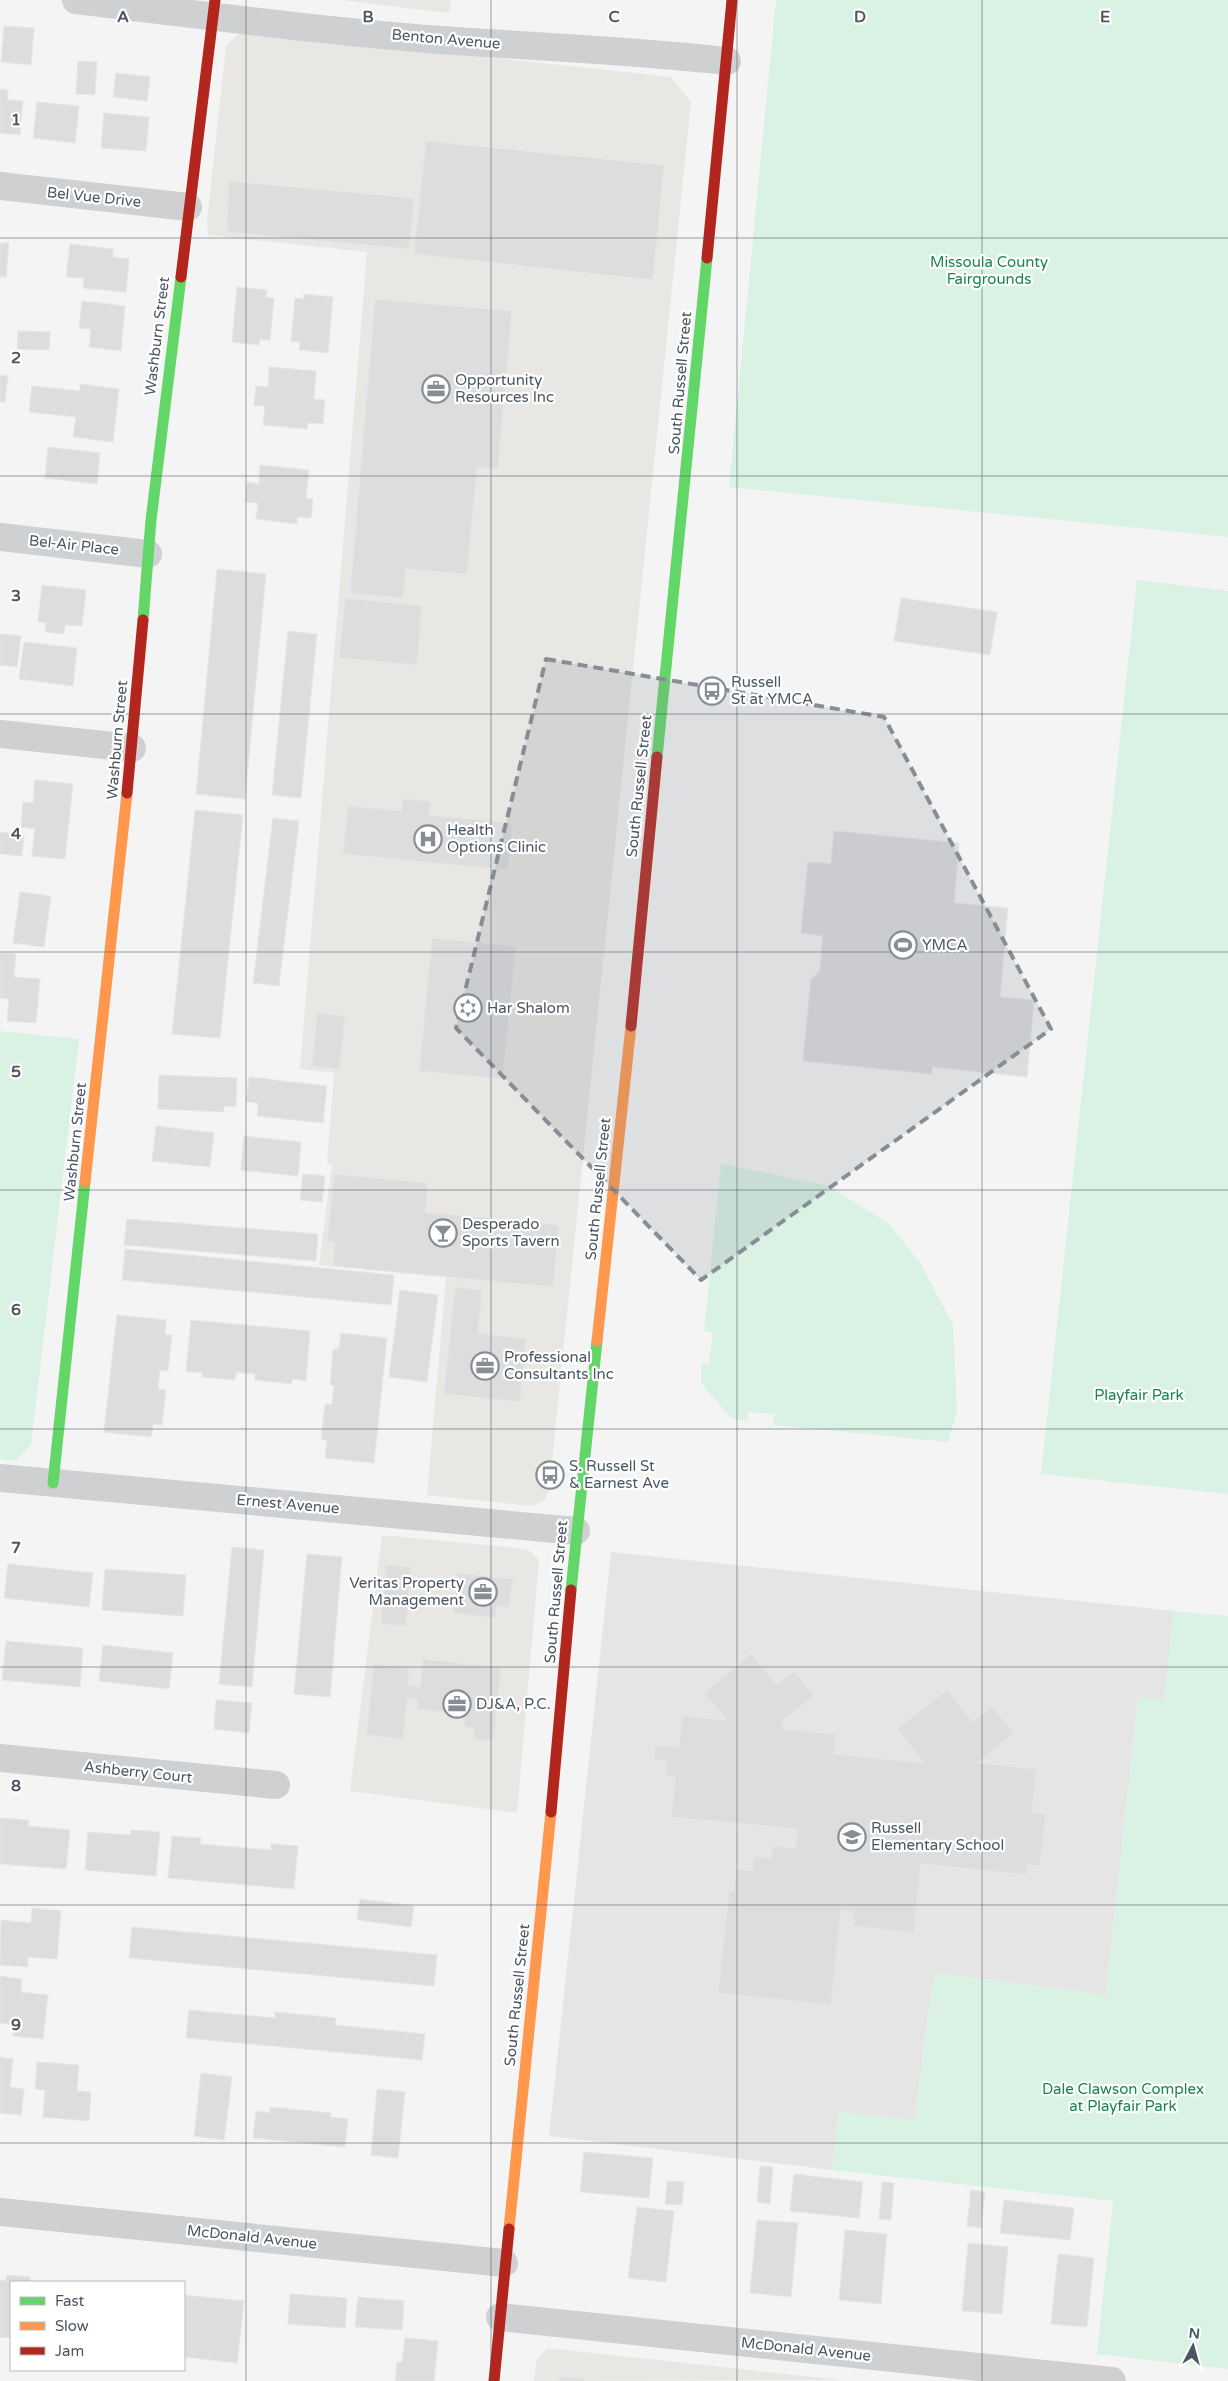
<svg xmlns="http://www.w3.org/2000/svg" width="1228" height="2381" font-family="'Varela Round',sans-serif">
<rect width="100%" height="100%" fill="#f4f4f4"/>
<!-- commercial -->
<path fill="#e8e7e3" d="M340,0h111l-2,13z
M256,32l415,45 20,25 -142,1388 -5,11 -12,5 -105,-11 19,-218 -127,-12 13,-101 -5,-1 7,-90 -34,-4 67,-817 -159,-17 -1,-14 19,-175 13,-13z
M382,1535l135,13 13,3 9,9 -22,253 -167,-22z
M547,2348l294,32 -307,1 3,-22z"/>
<!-- education -->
<path fill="#e6e5e6" d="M611,1552l563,59 -10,89 -26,-3 -32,298 -170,-22 -6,27 -15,120 -76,-8 -7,58 -283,-34z"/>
<!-- green -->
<path fill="#d9f2e3" d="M776,0h452v537l-499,-50z
M1137,580l91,11v903l-187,-20z
M0,1031l79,8 -48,406 -16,16 -15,-2z
M721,1164l108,22 60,38 32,40 32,61 4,86 -9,31 -175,-17 2,-11 -27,-2 -1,9 -16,-3 -30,-35v-20l8,1 4,-32 -9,-1z
M1174,1611l54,5v753l-131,-15 16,-153 -281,-31 7,-58 76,8 15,-120 6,-27 170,22 32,-298 26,2z"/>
<!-- building -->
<path fill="#ddddde" stroke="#e5e6e7" d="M4,26l30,2 -3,37 -30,-3z
M78,61l19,1 -2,33 -19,-1z
M116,73l34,4 -3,24 -34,-4z
M0,89l8,1 -1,10 16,1 -3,34 -20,-2z
M37,102l42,4 -4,37 -42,-5z
M104,113l45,4 -3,34 -45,-3z
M426,141l238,24 -11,115 -239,-26z
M229,181l185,17 -5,51 -182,-17z
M0,243h9l-3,34h-6z
M70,244l43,5v8l16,2 -3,33 -43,-4 1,-10 -18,-1z
M237,287l30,3 -1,7 8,1 -4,42 -10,-1 -1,6 -27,-3z
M304,294l29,3 -5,56 -29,-3 1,-8 -9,-1 4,-43 9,1z
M375,299l137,12 -14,158 -21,-2 -10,107 -61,-5 -3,29 -53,-5z
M82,301l43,5 -4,45 -32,-4 2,-18 -12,-1z
M18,331l32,1 -1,18 -32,-1z
M269,367l47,4 -2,28 11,1 -2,24 -15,-1 -1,6 -44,-4 2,-19h-11l2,-20 12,1z
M0,375l8,1 -3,26h-5z
M80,384l39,5 -6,53 -40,-5 3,-20 -47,-5 3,-26 48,5z
M48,447l52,6 -3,31 -52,-6z
M260,465l49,5 -3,28 7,1 -2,19 -14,-1v7l-41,-5 2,-16 -13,-1 2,-20 12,2z
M217,569l49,5 -21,225 -49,-5z
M42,585l44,5 -4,36 -17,-1 -1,9 -19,-2 1,-9 -8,-1z
M345,598l77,8 -5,59 -78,-7z
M901,598l96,14 -7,43 -96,-14z
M288,631l29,3 -16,164 -29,-3z
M0,634l21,2 -4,31 -17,-2z
M24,642l53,6 -4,38 -54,-7z
M35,780l38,4 -8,75 -33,-3 3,-27 -14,-2 2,-25 10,1z
M403,799l28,2 -2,14 84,8 -5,47 -165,-16 5,-48 53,5z
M195,810l48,5 -23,223 -48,-4z
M273,818l26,3 -20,165 -26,-3z
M834,831l125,12 -5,60 54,5 -8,89 34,3 -7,77 -95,-10v7l-129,-13 8,-82 9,-8 3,-35 -22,-3 7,-71 23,2z
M0,832l24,3 -2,21 -22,-2z
M20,892l31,4 -7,51 -31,-4z
M432,938l84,8 -13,133 -84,-8z
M0,953l16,1 -2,23 26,2 -4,44 -29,-2 2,-22 -9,-1z
M317,1013l28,3 -5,53 -28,-3z
M159,1075l78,3 -1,29 -12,-1v6l-66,-3z
M249,1077l78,9 -4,37 -66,-7 1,-13 -12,-1z
M156,1126l58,7 -4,34 -58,-6z
M244,1136l57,6 -3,34 -57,-6z
M303,1174l22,2 -3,26 -22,-2z
M334,1174l94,9 -3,29 134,13 -6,62 -220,-21 2,-24h-8z
M127,1219l191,15 -2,27 -192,-16z
M125,1249l269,26 -3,30 -269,-25z
M455,1287l27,3 -4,43 48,6 -6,63 -76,-8z
M400,1290l38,5 -11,87 -38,-5z
M117,1315l49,5 -1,15h7l-4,36 -8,-1 -2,19 8,1 -4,35 -9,-1 -2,13 -47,-5z
M191,1320l119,11 -4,50 -14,-2v5l-37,-4v-6l-19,-2 -1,8 -33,-3v-4l-16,-2z
M341,1333l46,5 -13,125 -49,-5 2,-18h-6l4,-36 7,1 2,-20h-4l3,-36h6z
M232,1547l32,3 -12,137 -33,-3z
M307,1554l35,3 -12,140 -36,-3z
M8,1564l85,9 -4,34 -85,-9z
M386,1565l25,2 -5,59 -25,-2z
M105,1569l81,6 -3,41 -81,-6z
M458,1573l55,6 -4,28 -12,-1 -2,12 -42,-5z
M6,1641l77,7 -3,39 -78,-7z
M103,1645l70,8 -4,36 -70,-8z
M751,1654l26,31 17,-14 20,24 -31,26 -1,8 54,5 -2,20 90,9 -27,-34 50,-39 26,32 19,-16 22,27 -37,30 60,6 -5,43 14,2 -6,52 -12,-1 -1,10 -106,-11 -7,69 -61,-7 1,-14 -13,-1 -10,94 -113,-12 11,-102h5l2,-22 16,2 1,-15 18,2 1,-12 23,2 2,-19 -126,-12 4,-40 -10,-2 1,-14 -12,-2 1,-14 24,2 3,-31 45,4 -23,-27z
M423,1659l78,9 -8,73 -20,-2 1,-11 -10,-1 1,-13 -48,-5 1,-10 -11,-1 -4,41 -37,-4 8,-71 35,4 -1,17 12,2z
M216,1700l36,3 -3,30 -35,-4z
M0,1818l29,2 -1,6 42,4 -4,39 -66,-5z
M131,1830l29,2 -4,44 -71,-6 3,-38 42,3z
M172,1836l29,2 -1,6 71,6v-6l27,2 -4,43 -126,-11z
M360,1899l54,7 -3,21 -54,-7z
M32,1908l29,3 -4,48 -29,-2v10l-28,-2 1,-45 30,3z
M132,1927l305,28 -3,31 -305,-28z
M0,1976l22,3 -1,13 27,3 -5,44 -30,-3 1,-11 -14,-2z
M189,2010l86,8v-6l61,6 -1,7 90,9 -3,26 -236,-22z
M0,2057l13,2 -3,28 14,2 -3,26 -21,-2z
M37,2062l42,3 -2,26 14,1 -2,29 -46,-4 2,-27 -10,-1z
M201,2073l31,4 -8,63 -30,-4z
M377,2089l28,3 -7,66 -27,-3z
M270,2107l61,6 -1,4 18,2 -3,28 -92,-9 3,-27 14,2z
M584,2152l69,6 -4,40 -69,-6z
M760,2166l13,1 -3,37 -13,-2z
M794,2174l69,8 -4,36 -69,-7z
M667,2181l17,1 -2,23 -17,-1z
M882,2182l12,1 -3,37 -12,-1z
M971,2190l14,2 -4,36 -14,-2z
M1004,2200l70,8 -4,32 -70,-7z
M637,2207l37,4 -8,71 -38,-4z
M757,2220l41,3 -7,74 -41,-4z
M845,2230l42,4 -6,70 -42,-4z
M968,2243l40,4 -6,67 -40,-3z
M1058,2254l36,4 -7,69 -36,-3z
M7,2275l23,2v5h-19v56l-11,-1v-57l6,1z
M290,2294l57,4 -2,30 -57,-4z
M184,2295l60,6 -7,62 -53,-6z
M358,2297l46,4 -2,29 -47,-3z
M405,2338l33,3 -4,40h-39l2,-19h5z
M559,2377l25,2v2h-25z"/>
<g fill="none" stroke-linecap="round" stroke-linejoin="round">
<!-- street -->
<path stroke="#ced0d2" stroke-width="28" d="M76,0c126,15 253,32 379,41 91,6 181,10 272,20
M0,186l188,21
M0,537l148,17
M0,734l132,14
M0,1478l576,53
M0,1758l276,27
M0,2212l504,51
M500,2317l612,64"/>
<!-- fast -->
<path stroke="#63d668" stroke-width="11" d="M143,620l8,-100 30,-243
M657,757l50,-499
M53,1483l32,-301
M571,1590l26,-249"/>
<!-- slow -->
<path stroke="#ff974d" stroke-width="11" d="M85,1182l42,-389
M597,1341l34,-315
M509,2229l42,-417"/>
<!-- jam -->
<path stroke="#b3261e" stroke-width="11" d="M707,258l25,-258
M181,277l34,-277
M127,793l16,-173
M631,1026l26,-269
M551,1812l20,-222
M494,2381l15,-152"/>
</g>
<!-- marked area -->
<path fill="#868d94" fill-opacity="0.2" stroke="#868d94" stroke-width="4" stroke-dasharray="10 6" stroke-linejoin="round" d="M546,659l338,58 167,312 -350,251 -245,-252z"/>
<!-- grid -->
<path fill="none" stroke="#4a5661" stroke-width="1" stroke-opacity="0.55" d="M246,0v2381M491,0v2381M737,0v2381M982,0v2381M0,238h1228M0,476h1228M0,714h1228M0,952h1228M0,1190h1228M0,1429h1228M0,1667h1228M0,1905h1228M0,2143h1228"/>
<!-- icons -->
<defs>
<g id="office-ring" transform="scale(1.4375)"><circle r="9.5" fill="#fff" stroke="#868d94" stroke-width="1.5"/><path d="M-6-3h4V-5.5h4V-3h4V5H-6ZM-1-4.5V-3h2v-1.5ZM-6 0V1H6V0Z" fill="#868d94"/></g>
<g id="bus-ring" transform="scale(1.4375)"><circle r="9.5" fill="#fff" stroke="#868d94" stroke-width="1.5"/><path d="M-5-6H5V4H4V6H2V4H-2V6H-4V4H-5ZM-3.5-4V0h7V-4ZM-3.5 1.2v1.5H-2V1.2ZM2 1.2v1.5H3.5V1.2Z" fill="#868d94"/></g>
<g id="hospital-ring" transform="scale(1.4375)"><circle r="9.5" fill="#fff" stroke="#868d94" stroke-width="1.5"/><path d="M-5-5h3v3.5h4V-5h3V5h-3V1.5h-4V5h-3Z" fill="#868d94"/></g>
<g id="stadium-ring" transform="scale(1.4375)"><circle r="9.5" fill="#fff" stroke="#868d94" stroke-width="1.5"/><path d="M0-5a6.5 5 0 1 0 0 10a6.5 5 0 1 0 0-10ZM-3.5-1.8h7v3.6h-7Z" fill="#868d94"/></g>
<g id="synagogue-ring" transform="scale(1.4375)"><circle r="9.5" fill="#fff" stroke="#868d94" stroke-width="1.5"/><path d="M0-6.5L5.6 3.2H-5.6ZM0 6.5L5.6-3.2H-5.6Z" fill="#868d94"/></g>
<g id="bar-ring" transform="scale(1.4375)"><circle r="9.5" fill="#fff" stroke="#868d94" stroke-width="1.5"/><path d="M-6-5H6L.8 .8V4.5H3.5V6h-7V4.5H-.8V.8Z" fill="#868d94"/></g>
<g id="school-ring" transform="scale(1.4375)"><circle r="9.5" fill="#fff" stroke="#868d94" stroke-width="1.5"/><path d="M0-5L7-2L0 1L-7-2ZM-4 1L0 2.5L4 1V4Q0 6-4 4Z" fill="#868d94"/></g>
</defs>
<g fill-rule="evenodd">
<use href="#office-ring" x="436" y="389"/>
<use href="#bus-ring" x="712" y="691"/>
<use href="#hospital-ring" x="428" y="839"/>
<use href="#stadium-ring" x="903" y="945"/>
<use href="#synagogue-ring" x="468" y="1008"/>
<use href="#bar-ring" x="443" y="1233"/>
<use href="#office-ring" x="485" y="1366"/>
<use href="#bus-ring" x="550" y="1475"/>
<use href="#office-ring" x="483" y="1592"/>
<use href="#office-ring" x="457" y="1704"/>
<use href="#school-ring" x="852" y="1837"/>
</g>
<g text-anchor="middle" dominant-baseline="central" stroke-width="4.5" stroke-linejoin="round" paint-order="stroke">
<!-- street labels -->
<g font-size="15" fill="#4a5661" stroke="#fff">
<text transform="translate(446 39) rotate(5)">Benton Avenue</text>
<text transform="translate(94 197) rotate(6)">Bel Vue Drive</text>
<text transform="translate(157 336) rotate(-83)">Washburn Street</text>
<text transform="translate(680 383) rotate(-85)">South Russell Street</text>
<text transform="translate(74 545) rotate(6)">Bel-Air Place</text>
<text transform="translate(117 740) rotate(-85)">Washburn Street</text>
<text transform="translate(639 786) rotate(-84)">South Russell Street</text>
<text transform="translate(75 1142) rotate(-84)">Washburn Street</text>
<text transform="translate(598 1189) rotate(-84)">South Russell Street</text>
<text transform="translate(288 1504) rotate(5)">Ernest Avenue</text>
<text transform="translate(556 1592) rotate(-85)">South Russell Street</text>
<text transform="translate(138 1772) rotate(6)">Ashberry Court</text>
<text transform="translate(517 1995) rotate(-84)">South Russell Street</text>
<text transform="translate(252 2237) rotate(6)">McDonald Avenue</text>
<text transform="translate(806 2349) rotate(6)">McDonald Avenue</text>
</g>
<!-- park labels -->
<g font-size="15" fill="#17864f" stroke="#fff">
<text x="989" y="262">Missoula County<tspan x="989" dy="17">Fairgrounds</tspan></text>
<text x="1139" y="1395">Playfair Park</text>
<text x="1123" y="2089">Dale Clawson Complex<tspan x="1123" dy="17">at Playfair Park</tspan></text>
</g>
<!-- poi labels -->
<g font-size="15" fill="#4a5661" stroke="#fff" text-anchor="start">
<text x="455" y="380">Opportunity<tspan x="455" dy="17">Resources Inc</tspan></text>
<text x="731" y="682">Russell<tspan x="731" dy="17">St at YMCA</tspan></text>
<text x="447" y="830">Health<tspan x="447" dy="17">Options Clinic</tspan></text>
<text x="922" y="945">YMCA</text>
<text x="487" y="1008">Har Shalom</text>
<text x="462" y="1224">Desperado<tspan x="462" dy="17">Sports Tavern</tspan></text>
<text x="504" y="1357">Professional<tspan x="504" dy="17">Consultants Inc</tspan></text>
<text x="569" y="1466">S. Russell St<tspan x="569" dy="17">&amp; Earnest Ave</tspan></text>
<text x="464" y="1583" text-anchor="end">Veritas Property<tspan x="464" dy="17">Management</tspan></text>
<text x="476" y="1704">DJ&amp;A, P.C.</text>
<text x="871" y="1828">Russell<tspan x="871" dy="17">Elementary School</tspan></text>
</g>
</g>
<g font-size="16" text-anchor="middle" font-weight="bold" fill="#4a5661" stroke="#fff" stroke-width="4.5" stroke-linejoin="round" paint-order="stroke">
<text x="123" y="22">A</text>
<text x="368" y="22">B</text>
<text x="614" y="22">C</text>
<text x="860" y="22">D</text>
<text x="1105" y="22">E</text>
<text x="16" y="125">1</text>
<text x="16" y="363">2</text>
<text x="16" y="601">3</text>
<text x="16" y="839">4</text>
<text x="16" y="1077">5</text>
<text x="16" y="1315">6</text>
<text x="16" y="1553">7</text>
<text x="16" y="1791">8</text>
<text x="16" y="2030">9</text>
</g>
<!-- legend -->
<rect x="10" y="2281" width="175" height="90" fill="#ffffff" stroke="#b7bbc0"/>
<rect x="20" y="2297" width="25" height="8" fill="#63d668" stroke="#b7bbc0"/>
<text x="55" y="2306" font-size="15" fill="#4a5661">Fast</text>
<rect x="20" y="2322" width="25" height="8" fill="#ff974d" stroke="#b7bbc0"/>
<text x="55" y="2331" font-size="15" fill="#4a5661">Slow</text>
<rect x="20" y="2347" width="25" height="8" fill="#b3261e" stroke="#b7bbc0"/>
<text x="55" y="2356" font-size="15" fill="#4a5661">Jam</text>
<!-- north arrow -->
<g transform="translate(1193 2346) rotate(6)" stroke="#ffffff" stroke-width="4" paint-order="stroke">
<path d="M0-4L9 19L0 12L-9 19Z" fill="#4a5661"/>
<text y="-8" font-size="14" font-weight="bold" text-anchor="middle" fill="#4a5661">N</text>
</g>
</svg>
